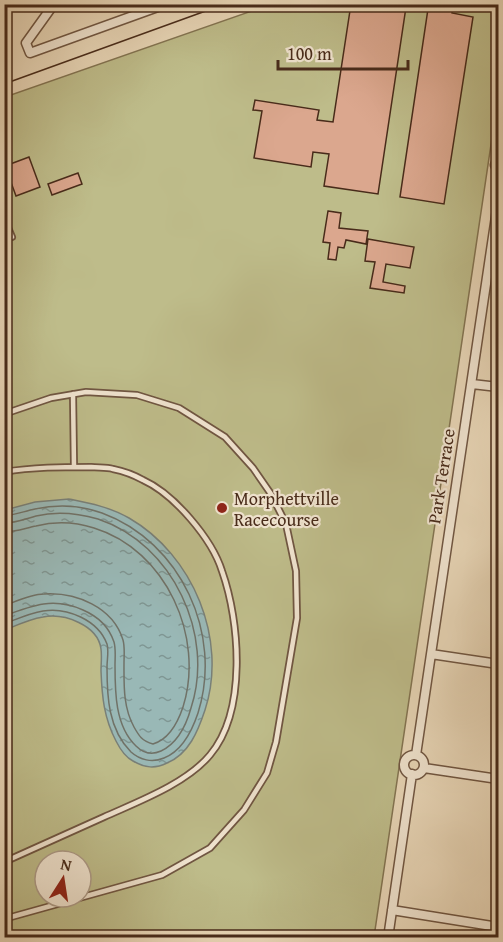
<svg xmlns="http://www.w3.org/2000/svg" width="503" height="942" font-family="'Gentium Book Plus',serif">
<defs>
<pattern id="water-ripples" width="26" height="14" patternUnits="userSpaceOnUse" patternTransform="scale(1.5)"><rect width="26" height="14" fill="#99b8b6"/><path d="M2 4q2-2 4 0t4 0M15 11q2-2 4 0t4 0" fill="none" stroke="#7f9693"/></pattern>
</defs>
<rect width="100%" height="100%" fill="#e9d7b8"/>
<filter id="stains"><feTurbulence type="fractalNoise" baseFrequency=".00333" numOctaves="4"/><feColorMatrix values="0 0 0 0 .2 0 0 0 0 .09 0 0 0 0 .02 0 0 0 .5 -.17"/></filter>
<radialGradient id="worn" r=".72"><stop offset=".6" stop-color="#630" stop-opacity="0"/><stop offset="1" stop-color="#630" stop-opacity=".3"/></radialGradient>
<!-- garden -->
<path fill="#bebc8a" stroke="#837452" stroke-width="1.5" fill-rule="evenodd" d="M269,5h229v92l-124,840 -369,1v-841zM45,861h36v36h-36z"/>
<!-- water -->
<path fill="url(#water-ripples)" stroke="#798078" stroke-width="1.5" d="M69,499c20,4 41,8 60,19 64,37 99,121 76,192 -7,21 -16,44 -38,53 -12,6 -22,5 -34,-2 -8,-4 -13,-12 -17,-20 -12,-23 -14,-44 -15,-70 0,-7 1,-15 0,-22 -3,-24 -37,-36 -58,-32 -13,2 -26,8 -38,13v-120l30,-8z"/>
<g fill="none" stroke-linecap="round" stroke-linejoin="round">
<!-- shore -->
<path stroke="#707268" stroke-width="1.5" d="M4,516c11,-1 21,-5 31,-7 23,-5 45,-4 67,4 79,29 121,121 96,200 -6,18 -16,38 -34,45 -12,5 -24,2 -33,-6 -23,-23 -24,-56 -24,-85 0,-7 2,-17 0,-23 -9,-24 -40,-37 -64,-33 -13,2 -26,8 -39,13
M4,523c11,0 21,-4 32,-7 21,-5 41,-3 62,3 75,25 117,116 93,189 -5,18 -13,35 -30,43 -9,4 -18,2 -25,-5 -21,-20 -21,-54 -21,-81 0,-7 1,-16 -1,-23 -5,-15 -17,-26 -31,-32 -29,-13 -50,-5 -79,6
M4,532c11,0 22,-4 32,-6 20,-5 39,-4 58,2 72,22 111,109 89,179 -5,15 -13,32 -30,37 -11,-3 -14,-8 -19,-17 -11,-20 -10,-42 -10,-64 0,-7 1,-16 -1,-23 -10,-33 -47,-48 -79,-46 -13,0 -27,7 -40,12"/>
</g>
<!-- building -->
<path fill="#dba78e" stroke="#482b1a" stroke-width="1.5" d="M351,4h40l15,3 -28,187 -54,-8 5,-32 -16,-2 -2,15 -57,-9 8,-47 -9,-1 2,-10 64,10 -2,10 16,2z
M440,4h13l-1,9 21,4 -29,187 -44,-7 28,-188 11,2z
M29,157l11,30 -24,9 -11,-30z
M78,173l4,11 -30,11 -4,-11z
M328,211l13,2 -2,15 29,3 -2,13 -20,-4 -2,8 -6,-1 -2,13 -8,-1 2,-16 -7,-1z
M368,239l46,8 -4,21 -24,-4 -3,18 22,4 -1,7 -34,-5 5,-26 -10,-1z"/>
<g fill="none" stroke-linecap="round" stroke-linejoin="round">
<!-- lane casing -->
<g stroke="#705642" stroke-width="8">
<path id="lane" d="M4,218l8,19
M73,394l1,73
M4,414l47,-16 35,-6 51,3 42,13 46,29 28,31 18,26 15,30 10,47 1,47 -21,124 -9,31 -23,37 -34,38 -48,27 -158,44
M4,472c29,-5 58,-5 87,-5 7,1 15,0 22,2 10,2 21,6 30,11 31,14 69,59 79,91 18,51 25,140 -12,184 -24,29 -73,47 -106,62 -33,15 -66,30 -100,45"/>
</g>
<!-- street casing -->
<g stroke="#705642" stroke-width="11">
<path id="street" d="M54,4l-28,39 4,10 136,-49
M498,157l-3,8 3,6
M472,384l26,3
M431,654l67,10
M416,755l82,-552
M404 765a10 10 0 1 1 20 0a10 10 0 1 1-20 0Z
M424,768l74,11
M392,910l106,17
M388,938l24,-164"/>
</g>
<!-- lane -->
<use href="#lane" stroke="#f1e5d1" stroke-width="4.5"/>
<!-- street -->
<use href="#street" stroke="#f1e5d1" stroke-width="8"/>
<!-- tram -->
<path stroke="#482b1a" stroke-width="1.5" d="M4,84l221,-80"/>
</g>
<!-- markers -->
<circle fill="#8f2418" stroke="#f1e5d1" stroke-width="2" cx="222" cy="508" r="6"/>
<g text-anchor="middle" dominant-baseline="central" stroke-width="4.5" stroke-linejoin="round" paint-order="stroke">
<!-- street labels -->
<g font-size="18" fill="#482b1a" stroke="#f1e5d1">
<text transform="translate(441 476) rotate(-81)">Park Terrace</text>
</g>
<!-- poi labels -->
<g font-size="18" fill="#482b1a" stroke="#f1e5d1" text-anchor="start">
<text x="234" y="498">Morphettville<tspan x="234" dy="21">Racecourse</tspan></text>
</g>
</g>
<!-- margin -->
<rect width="503" height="942" fill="none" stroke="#e9d7b8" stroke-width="24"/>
<rect x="6" y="6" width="491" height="930" fill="none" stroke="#482b1a" stroke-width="3"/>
<rect x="12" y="12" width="479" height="918" fill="none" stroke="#482b1a" stroke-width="1.5"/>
<!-- north arrow -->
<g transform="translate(63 879) rotate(12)"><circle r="28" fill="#f1e5d1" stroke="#ad9b88" stroke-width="1.5"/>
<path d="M0-4.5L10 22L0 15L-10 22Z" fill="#8f2418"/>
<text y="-9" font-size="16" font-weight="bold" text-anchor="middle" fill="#482b1a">N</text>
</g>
<!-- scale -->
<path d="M278 60v9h130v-9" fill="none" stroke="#482b1a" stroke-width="3"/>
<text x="287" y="60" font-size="18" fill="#482b1a" stroke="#f1e5d1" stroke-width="4.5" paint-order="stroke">100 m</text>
<rect width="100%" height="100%" filter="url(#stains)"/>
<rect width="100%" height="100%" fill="url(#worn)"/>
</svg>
